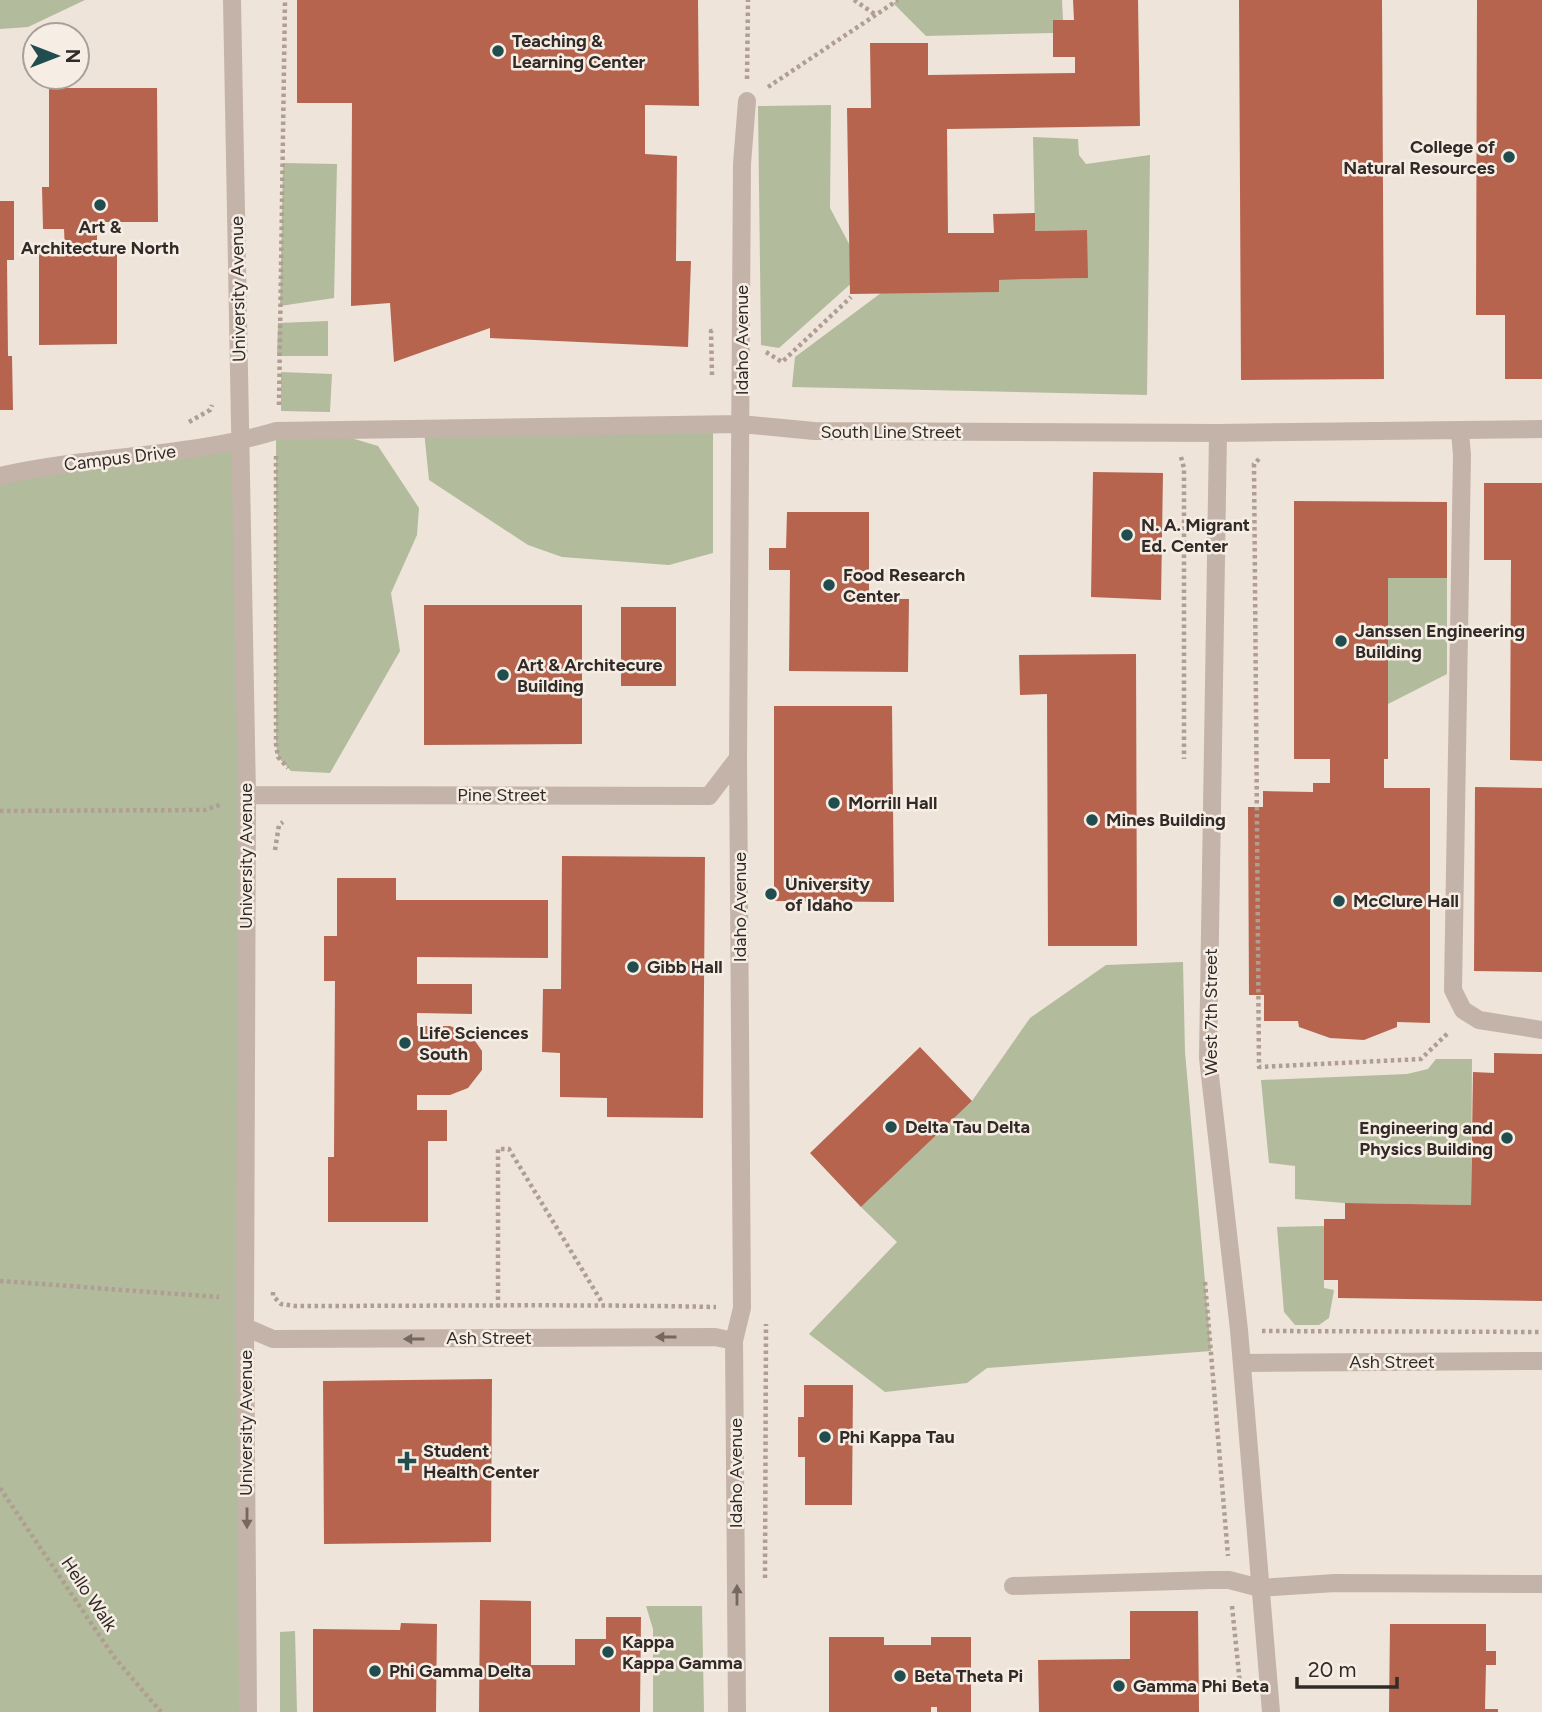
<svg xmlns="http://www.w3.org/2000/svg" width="1542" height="1712" font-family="Figtree,sans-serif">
<rect width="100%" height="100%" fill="#eee4da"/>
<!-- green -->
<path fill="#b2bb9c" d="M0,0h85l-57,27 -28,2z
M898,0h164l1,20 -10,1v12l-127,3 -33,-33z
M831,105l-1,103 34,64 -85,76 -18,-3 -3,-239z
M1033,137l45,2 1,16 7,9 64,-9 -3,240 -355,-8 3,-30 86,-64 118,-13 88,-2v-48l-52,1z
M283,163l54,1 -3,134 -54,8z
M328,321v35h-51l1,-33z
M281,372l51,2 -2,38 -49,-1z
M713,426v127l-44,12 -107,-8 -34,-12 -99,-65 -5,-49z
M276,431h52l50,15 41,62 -2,27 -26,58 9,58 -70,122 -39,-2 -13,-14 -2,-13z
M241,442l7,1270h-248v-1236z
M1388,578h59v96l-59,30z
M1183,962l2,90 26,299 -224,17 -20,15 -82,9 -76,-58 88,-92 -36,-35 111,-106 58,-83 76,-53z
M1436,1059h36l-1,146 -126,-2 -50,-4v-33l-26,-3 -8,-83 146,-6 21,-5z
M1324,1226v62l10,2 -5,28 -10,7h-24l-11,-13 -7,-85z
M646,1606h56l2,106h-51v-83z
M295,1631l2,81h-17v-80z"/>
<!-- building -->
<path fill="#b7644f" d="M297,0h401l1,106 -54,-1v49l32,2 -1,105h15l-3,86 -198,-9v-10l-96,34 -4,-59 -39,3 1,-203h-55z
M1073,0h65l2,126 -193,3 1,104h46l-1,-19 42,-1v18l52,-1 1,48 -89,2v12l-149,2 -3,-186h24l-1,-65h58v32l147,-2v-16h-22v-37h21z
M1239,0h143l2,379 -143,1z
M1477,0h65v379h-37v-64h-29z
M49,88h108l1,134h-61v32h20v90l-78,1v-94h26l-1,-22h-21l-1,-42h7z
M0,201h14v59h-7l1,96h4l1,54h-13z
M1093,472l70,1 -2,127 -70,-3z
M1484,483h58v278l-32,-1 1,-200h-27z
M1294,501l153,1v76h-59v181h-4v29h46v235l-33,-1v5l-33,13 -34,-2 -31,-11 -1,-6h-34v-26h-15l-1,-188h15v-16l50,1v-9h17v-24h-36z
M787,512h82v87h40l-1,73 -119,-1 1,-101h-21v-22h17z
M424,605h158v139l-158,1z
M621,607h55v79h-55z
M1136,654l1,292h-89l-1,-252 -27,1 -1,-40z
M774,706h118l2,196 -120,-1z
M1475,787l67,1v184l-68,-1z
M562,856l143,1 -2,261 -96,-1v-19l-47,-1v-44l-18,-1 1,-63h18z
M337,878h59v22h152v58l-131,-1v27h55v30l-55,-1v13h33l21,9 11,16v19l-14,18 -18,7h-33v15h30v31h-19v81h-100v-65h6l1,-176h-11v-45h13z
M920,1047l52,54 -111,106 -51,-54z
M1494,1053l48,1v247l-204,-3v-18h-14v-61h21v-16l126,2 2,-133 21,1z
M492,1379l-1,163 -167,2 -1,-163z
M804,1385h49l-1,120h-47v-48h-7v-40h6z
M480,1600l51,1v64h44v-26h31v-22h35l-1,95h-161z
M1130,1611h68l1,101h-160l-1,-52 92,-1z
M401,1623l36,1 -1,88h-123v-83l87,1z
M1390,1624h96v27h10v14h-10l-1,44h13v3h-109z
M829,1637h55v8h47v-8h40v75h-34v-5h-6v5h-102z"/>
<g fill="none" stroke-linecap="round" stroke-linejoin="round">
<!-- path -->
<path stroke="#b09e92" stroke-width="4.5" stroke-dasharray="3.5 3.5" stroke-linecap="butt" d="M854,0l22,15
M747,79l1,-79
M768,87l130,-87
M766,352l16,10 69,-65
M712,375l-1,-44h4
M279,405l6,-405
M189,422l21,-12 2,-5
M276,456v288l2,13 10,11
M1181,457l3,11v291
M1259,459l-5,5 5,603 162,-8 28,-27
M0,811l205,-1 17,-6
M275,850l4,-25 4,-3
M0,1281l219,16
M1205,1282l23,274
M273,1292v4l8,8 14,2c140,0 280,-2 421,1
M498,1307v-158h11l94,155
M1262,1331l279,1
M0,1488l114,169 47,55
M765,1578l1,-254
M1232,1606l8,78"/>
<!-- minor -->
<path stroke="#c4b3a8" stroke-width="18" d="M232,0l15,795 -2,532 3,385
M1460,432l2,23 -9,535 10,20 16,10 63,10
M1218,433l-10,625 31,272 32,382
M0,476c91,-21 186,-18 276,-45l465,-7 73,7 404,2 324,-4
M247,795l462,1 29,-38
M245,1327l28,12 442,-2 19,4
M1242,1363l300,-2
M1013,1586l198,-6h18l31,8 75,-5 207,1
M737,1712l-3,-371 8,-33 -4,-550 4,-594 5,-63"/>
</g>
<!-- one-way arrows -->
<defs><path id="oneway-solid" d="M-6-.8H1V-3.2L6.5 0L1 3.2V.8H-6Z" transform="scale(1.75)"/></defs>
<g fill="#746861">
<use href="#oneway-solid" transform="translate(666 1337) rotate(180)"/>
<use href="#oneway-solid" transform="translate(414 1339) rotate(180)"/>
<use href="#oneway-solid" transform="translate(247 1518) rotate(90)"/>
<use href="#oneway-solid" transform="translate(737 1595) rotate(-90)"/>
</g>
<!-- markers -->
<g fill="#224d4e" stroke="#f6eee5" stroke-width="2.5">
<circle cx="498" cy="51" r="7"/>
<circle cx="1509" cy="157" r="7"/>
<circle cx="100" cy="205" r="7"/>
<circle cx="1127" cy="535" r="7"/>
<circle cx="829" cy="585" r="7"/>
<circle cx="1341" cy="641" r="7"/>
<circle cx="503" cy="675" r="7"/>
<circle cx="834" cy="803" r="7"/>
<circle cx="1092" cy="820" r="7"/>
<circle cx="771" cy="894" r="7"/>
<circle cx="1339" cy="901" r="7"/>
<circle cx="633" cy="967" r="7"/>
<circle cx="405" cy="1043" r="7"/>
<circle cx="891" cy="1127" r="7"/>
<circle cx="1507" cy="1138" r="7"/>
<circle cx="825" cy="1437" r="7"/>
<path d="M403.5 1450.5h7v7h7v7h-7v7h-7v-7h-7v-7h7z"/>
<circle cx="608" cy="1652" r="7"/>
<circle cx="375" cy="1671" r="7"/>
<circle cx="900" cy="1676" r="7"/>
<circle cx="1119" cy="1686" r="7"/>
</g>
<g text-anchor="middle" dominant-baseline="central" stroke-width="5" stroke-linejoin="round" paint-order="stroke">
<!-- poi labels -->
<g font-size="18" font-weight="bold" fill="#322a27" stroke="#f6eee5" text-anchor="start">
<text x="512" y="41">Teaching &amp;<tspan x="512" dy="21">Learning Center</tspan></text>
<text x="1495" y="147" text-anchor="end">College of<tspan x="1495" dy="21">Natural Resources</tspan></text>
<text x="100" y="227" text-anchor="middle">Art &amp;<tspan x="100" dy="21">Architecture North</tspan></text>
<text x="1141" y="525">N. A. Migrant<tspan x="1141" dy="21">Ed. Center</tspan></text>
<text x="843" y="575">Food Research<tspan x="843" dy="21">Center</tspan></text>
<text x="1355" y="631">Janssen Engineering<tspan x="1355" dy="21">Building</tspan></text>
<text x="517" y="665">Art &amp; Architecure<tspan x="517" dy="21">Building</tspan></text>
<text x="848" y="803">Morrill Hall</text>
<text x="1106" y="820">Mines Building</text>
<text x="785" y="884">University<tspan x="785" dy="21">of Idaho</tspan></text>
<text x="1353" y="901">McClure Hall</text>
<text x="647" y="967">Gibb Hall</text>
<text x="419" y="1033">Life Sciences<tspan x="419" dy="21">South</tspan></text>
<text x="905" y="1127">Delta Tau Delta</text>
<text x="1493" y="1128" text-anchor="end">Engineering and<tspan x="1493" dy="21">Physics Building</tspan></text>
<text x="839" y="1437">Phi Kappa Tau</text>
<text x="423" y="1451">Student<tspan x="423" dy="21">Health Center</tspan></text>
<text x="622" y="1642">Kappa<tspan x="622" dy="21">Kappa Gamma</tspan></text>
<text x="389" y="1671">Phi Gamma Delta</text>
<text x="914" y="1676">Beta Theta Pi</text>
<text x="1133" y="1686">Gamma Phi Beta</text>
</g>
<!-- street labels -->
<g font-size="18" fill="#322a27" stroke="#f6eee5">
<text transform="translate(238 289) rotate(-91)">University Avenue</text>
<text transform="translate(742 340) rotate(-90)">Idaho Avenue</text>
<text x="891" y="432">South Line Street</text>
<text transform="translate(120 458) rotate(-7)">Campus Drive</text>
<text x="502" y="795">Pine Street</text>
<text transform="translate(246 856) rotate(-90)">University Avenue</text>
<text transform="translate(740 907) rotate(-90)">Idaho Avenue</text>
<text transform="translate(1211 1012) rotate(-90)">West 7th Street</text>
<text x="489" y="1338">Ash Street</text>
<text x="1392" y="1362">Ash Street</text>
<text transform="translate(246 1423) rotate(-90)">University Avenue</text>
<text transform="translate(736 1473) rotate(-90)">Idaho Avenue</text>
<text transform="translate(89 1594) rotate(56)">Hello Walk</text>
</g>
</g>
<!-- north arrow -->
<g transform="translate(56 56) rotate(90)"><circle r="33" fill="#f6eee5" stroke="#a8a099" stroke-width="2"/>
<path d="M0-5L12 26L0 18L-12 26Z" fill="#224d4e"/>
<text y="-10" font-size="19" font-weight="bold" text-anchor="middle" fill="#322a27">N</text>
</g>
<!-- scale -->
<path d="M1297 1677v10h100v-10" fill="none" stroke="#322a27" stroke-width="3.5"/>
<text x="1308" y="1677" font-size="21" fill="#322a27" stroke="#f6eee5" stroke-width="5" paint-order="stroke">20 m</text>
</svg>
